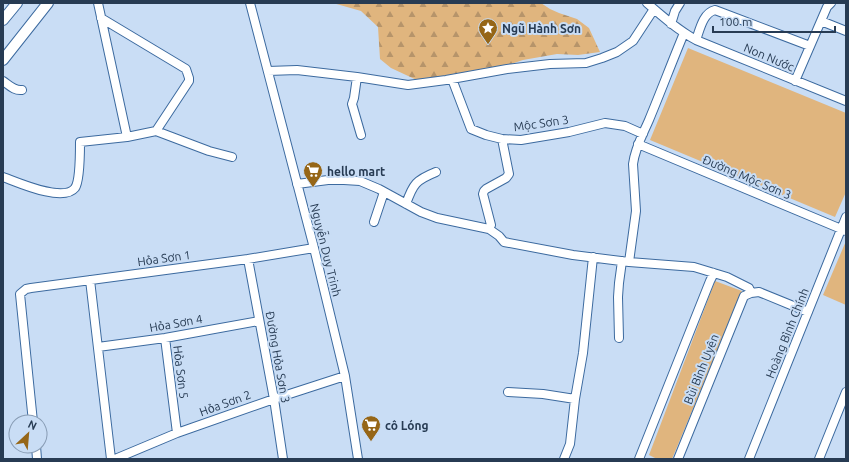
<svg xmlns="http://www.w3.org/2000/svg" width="849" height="462" font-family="Ubuntu,sans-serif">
<defs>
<pattern id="forest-firs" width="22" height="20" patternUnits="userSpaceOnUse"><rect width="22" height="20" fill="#e0b57e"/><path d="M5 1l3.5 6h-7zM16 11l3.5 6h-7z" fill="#b6946a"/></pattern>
</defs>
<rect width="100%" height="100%" fill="#c9ddf5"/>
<!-- grass -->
<path fill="#e0b57e" d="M688,48l158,65v79l-11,25 -185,-77z
M846,241v64l-23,-10z
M715,281l27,10 -70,168h-15l-8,-4z"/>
<!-- forest -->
<path fill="url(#forest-firs)" d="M333,3h208l9,6 9,4 18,6 12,9 11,24 -22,3 -21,-1 -34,6 -40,13 -62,9 -30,-14 -11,-9 -2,-32 -17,-16z"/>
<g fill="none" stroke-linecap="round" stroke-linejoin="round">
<!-- minor casing -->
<g stroke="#3c6a9f" stroke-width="10">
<path id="minor" d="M98,3l29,134
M250,3l64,245 31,128 13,83
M647,3c16,14 31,27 49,37l150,61
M821,21l25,10
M671,24l4,-13 5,-8
M696,40c4,-11 7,-27 19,-30l95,36
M268,71l29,-1 60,7 51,8 38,-5 61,-11 43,-5 36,-1 16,-5 15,-6 16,-11 21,-32
M357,77l-3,21 -2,6 9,31
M452,79l19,50 15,6 16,4 19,1 48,-8 36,-9 20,3 18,8
M3,81c6,4 11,10 19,9
M795,81l32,-74 4,-4
M156,131l53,20 23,6
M638,144l208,87
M3,177c14,5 60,26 72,11 5,-7 5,-36 5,-46l47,-5 29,-6 33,-50v-3l-3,-9 -85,-51
M297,184l31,-4h16l16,1 19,8 42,23 16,6 52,11 10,7 5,6 69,13 56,7 65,5 33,10 22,11 2,5
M406,204c7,-20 10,-24 30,-32
M374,222l10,-30
M489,229l2,-4 -8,-31 1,-3 2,-2 20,-11 3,-4 -7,-35
M248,259l26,140 9,60
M629,262l7,-51 -3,-47c2,-16 10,-30 16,-44 12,-29 23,-58 35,-87
M90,280l21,179
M165,338l12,95
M619,338l-1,-41 1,-14 3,-22
M98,347l67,-9 94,-17
M508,392l35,2 32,5
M33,422l-13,-128 6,-5 5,-1 217,-29 66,-11
M36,446l1,13
M115,459l62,-26 97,-34 71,-23
M564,459l6,-15 5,-45 8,-46 10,-96
M639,459l71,-178 4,-8
M678,459l66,-163 7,-3 8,-1 49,20
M749,459l97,-242
M819,459l27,-67"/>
</g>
<!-- major casing -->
<g stroke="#3c6a9f" stroke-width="12">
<path id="major" d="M3,20l14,-17
M3,60l45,-57"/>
</g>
<!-- minor -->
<use href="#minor" stroke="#fff" stroke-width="8"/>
<!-- major -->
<use href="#major" stroke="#fff" stroke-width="10"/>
</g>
<!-- icons -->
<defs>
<g id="sight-pin" transform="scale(1)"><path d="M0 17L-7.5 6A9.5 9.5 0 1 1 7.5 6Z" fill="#966617" stroke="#c9ddf5"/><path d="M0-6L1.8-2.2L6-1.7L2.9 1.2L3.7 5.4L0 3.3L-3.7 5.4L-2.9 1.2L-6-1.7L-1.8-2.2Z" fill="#fff"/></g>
<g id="supermarket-pin" transform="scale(1)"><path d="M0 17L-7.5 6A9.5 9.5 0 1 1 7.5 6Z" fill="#966617" stroke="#c9ddf5"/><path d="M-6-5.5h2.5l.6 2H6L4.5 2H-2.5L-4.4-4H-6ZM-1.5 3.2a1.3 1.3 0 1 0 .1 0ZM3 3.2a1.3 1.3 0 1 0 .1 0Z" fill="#fff"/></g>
</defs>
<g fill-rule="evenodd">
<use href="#sight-pin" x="488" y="28"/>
<use href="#supermarket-pin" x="313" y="171"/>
<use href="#supermarket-pin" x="371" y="425"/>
</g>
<g text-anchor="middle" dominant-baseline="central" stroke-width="4" stroke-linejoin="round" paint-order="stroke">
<!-- poi labels -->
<g font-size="12" font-weight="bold" fill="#273b53" stroke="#c9ddf5" text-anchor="start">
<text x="502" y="28">Ngũ Hành Sơn</text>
<text x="327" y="171">hello mart</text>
<text x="385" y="425">cô Lóng</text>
</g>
<!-- street labels -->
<g font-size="12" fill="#273b53" stroke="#c9ddf5">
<text transform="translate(769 57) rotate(23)">Non Nước</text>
<text transform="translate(541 123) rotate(-8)">Mộc Sơn 3</text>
<text transform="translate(747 177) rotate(23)">Đường Mộc Sơn 3</text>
<text transform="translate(326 250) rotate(76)">Nguyễn Duy Trinh</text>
<text transform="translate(164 258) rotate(-8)">Hỏa Sơn 1</text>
<text transform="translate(176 323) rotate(-10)">Hỏa Sơn 4</text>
<text transform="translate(787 333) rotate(-68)">Hoàng Bình Chính</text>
<text transform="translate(278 357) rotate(80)">Đường Hỏa Sơn 3</text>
<text transform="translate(701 369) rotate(-68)">Bùi Bỉnh Uyên</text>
<text transform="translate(181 372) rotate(83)">Hỏa Sơn 5</text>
<text transform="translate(225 403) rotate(-20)">Hỏa Sơn 2</text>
</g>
</g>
<!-- border -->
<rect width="849" height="462" fill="none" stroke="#273b53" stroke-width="8"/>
<!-- north arrow -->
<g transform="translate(28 434) rotate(26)"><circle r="19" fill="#c9ddf5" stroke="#889cb4"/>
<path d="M0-3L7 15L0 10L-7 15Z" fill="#966617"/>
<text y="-6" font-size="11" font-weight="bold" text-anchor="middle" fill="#273b53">N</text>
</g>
<!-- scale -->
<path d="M713 26v6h122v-6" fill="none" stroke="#273b53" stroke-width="2"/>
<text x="719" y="26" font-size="12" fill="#273b53" stroke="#c9ddf5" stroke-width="3" paint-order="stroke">100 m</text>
</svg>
